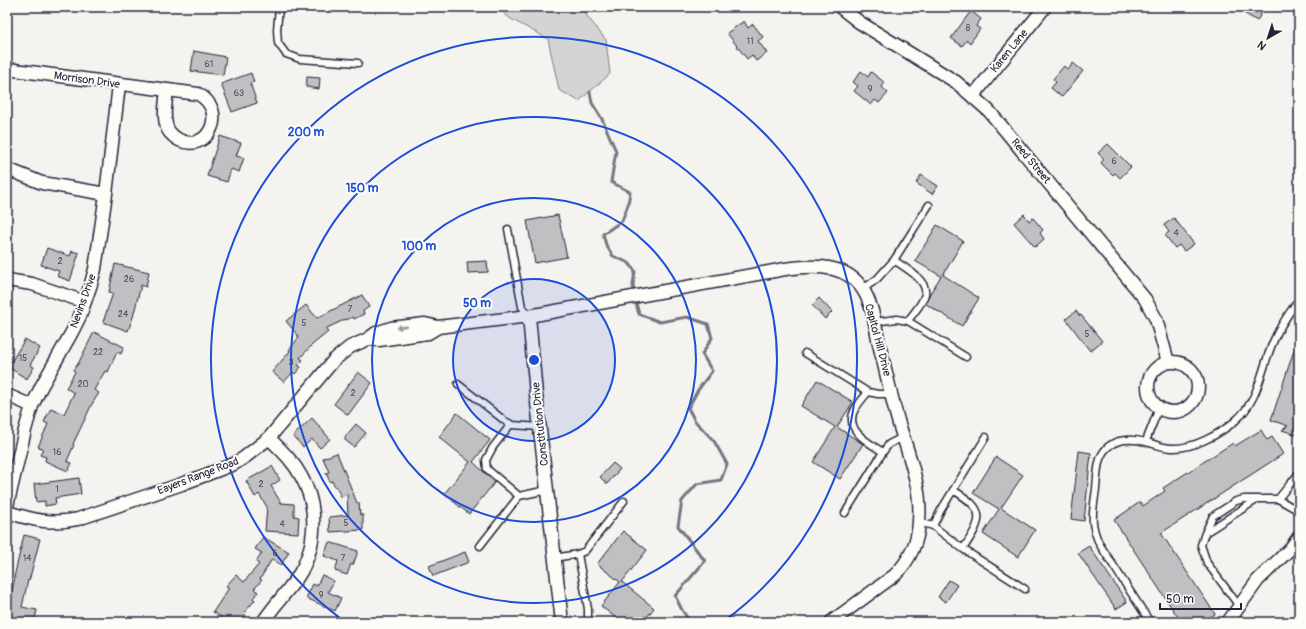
<svg xmlns="http://www.w3.org/2000/svg" width="1306" height="629" font-family="Pangolin,sans-serif">
<rect width="100%" height="100%" fill="#f4f3ef"/>
<filter id="ink" filterUnits="userSpaceOnUse"><feTurbulence type="fractalNoise" baseFrequency=".025" numOctaves="2"/><feDisplacementMap in="SourceGraphic" scale="8" xChannelSelector="R" yChannelSelector="G"/><feConvolveMatrix kernelMatrix="1 2 1 2 8 2 1 2 1" color-interpolation-filters="sRGB"/></filter>
<g filter="url(#ink)">
<!-- green -->
<path fill="#d5d4d5" stroke="#7c7b88" d="M496,7h88l3,9 19,24 4,34 -31,27 -20,-11 -11,-51 -37,-20z"/>
<g fill="none" stroke-linecap="round" stroke-linejoin="round">
<!-- stream -->
<path stroke="#757582" stroke-width="3" d="M590,92l2,11 10,16 14,32 -5,31 19,10 -2,13 -6,16 -19,13 3,11 7,11 16,7 6,8 -2,14 1,9
M635,300l4,14 21,8 27,-5 21,7 4,14 -10,16 10,17 -14,19 -10,18 7,13 19,20 13,23 -6,16 -24,4 -15,17 -4,25 27,35 -30,35 7,14 8,12"/>
</g>
<!-- building -->
<path fill="#c0bfc2" stroke="#22223b" d="M1234,7h25l4,3 -6,11z
M971,11l10,8 -5,7 4,3 -10,14 -3,-3 -5,6 -11,-8z
M744,21l4,7 5,-4 10,13 -5,4 9,12 -11,8 -4,-6 -5,4 -20,-26z
M194,51l32,6 -3,18 -32,-4z
M1073,63l10,8 -21,26 -11,-9 5,-6 -3,-3 11,-13 4,4z
M861,71l7,6 3,-5 14,11 -3,4 6,6 -9,10 -4,-3 -4,5 -17,-14 4,-5 -5,-4z
M251,73l3,9 -4,1 7,20 -25,9 -11,-28z
M307,77l13,1 -1,11 -13,-2z
M220,136l21,7 -5,13 8,2 -5,14 -8,-3 -4,13 -20,-6z
M1108,144l23,23 -11,11 -5,-5 -2,2 -12,-12 3,-4 -6,-6z
M921,175l17,11 -6,8 -16,-11z
M1024,214l5,7 4,-3 10,12 -3,3 4,6 -9,8 -21,-24z
M558,215l9,42 -32,6 -8,-42z
M1174,218l20,26 -10,7 -5,-6 -4,3 -10,-13 4,-3 -5,-7z
M937,225l26,16 -20,34 36,23 -17,28 -36,-22 3,-9 12,-19 -26,-15z
M47,248l23,8 2,-5 7,2 -9,28 -13,-5 2,-5 -18,-6z
M487,261l1,11 -20,1 -1,-11z
M115,264l34,8 -3,15 -5,-2 -8,32 -5,14 -25,-9 10,-29 -4,-1z
M362,295l7,12 -6,4 1,3 -10,5 -1,-2 -7,3v-1l-21,10 3,3 -16,13 -12,13 3,2 -5,5 3,2 -6,7 -2,-2 -9,10 -12,-10 18,-21 -1,-1 10,-13 -13,-16 20,-16 11,13z
M819,298l13,14 -7,7 -13,-14z
M1076,311l4,5 1,-1 21,26 -12,10 -24,-32z
M94,332l30,15 -3,7 -4,-2 -9,20 -3,-1 -11,19 5,3 -7,11 -19,40 1,1 -7,16 5,2 -4,8 -23,-10 1,-4 -6,-2 3,-7 -5,-1 10,-23 -4,-2 7,-14 13,6 10,-21 -8,-5 9,-16 -2,-2 5,-6z
M25,339l15,9 -10,17 4,2 -7,12 -19,-12z
M1297,341h2v89l-2,5 -15,-5 6,-4 -17,-6z
M358,372l14,11 -24,32 -14,-11z
M817,380l36,22 -16,25 26,17 -23,35 -27,-17 22,-35 -34,-21z
M457,413l33,27 -17,22 22,20 -26,32 -25,-20 26,-32 -31,-25z
M312,418l18,21 -10,9 -8,-9 -9,8 -10,-11z
M356,424l10,9 -12,14 -9,-7v-3z
M1261,430l6,10 5,-3 11,17 -122,79 54,81 -12,8h-4l-2,-4 -6,4h-10l-67,-102 26,-18 3,4 22,-15 -2,-3 70,-45 2,3z
M1079,451l12,2 -7,68 -13,-2z
M337,453l20,50h2l1,12h3v15l-33,2 -1,-15 19,-2 -1,-21 -6,3 -5,-11 -1,1 -3,-6 -2,1 -4,-9 3,-1 -6,-14z
M996,457l27,18 -22,33 34,22 -17,27 -35,-23 16,-25 -26,-16z
M613,463l7,6 -13,15 -7,-7z
M272,466l8,14 -9,6 10,17 13,1v12l5,1 -1,16 -33,-2 2,-24 -8,-13 -4,3 -9,-16z
M79,478l2,16 -26,4 1,6 -11,2v-5l-9,1 -2,-18z
M623,531l24,19 -25,32 32,26 -11,14h-22l-20,-16 19,-24 -23,-18z
M24,535l16,4 -11,42 -1,-1 -6,27 15,3 -3,12h-15l-12,-3v-6l8,-36h-1z
M263,537l26,15 -8,13 -9,-6 -12,20 2,1 -8,9 4,3 -5,6 2,2 -11,13 2,2 -5,7h-23l3,-5 -8,-5 16,-24 -3,-2 10,-11 8,7 15,-18 -3,-2 6,-9 -7,-4z
M329,542l29,9 -5,14 -2,-1 -4,11 -12,-4 3,-10 -14,-5z
M1089,546l38,56 -11,7 -38,-56z
M465,552l4,10 -36,14 -4,-10z
M322,575l12,6 -6,11 13,6 -6,13 -29,-13 7,-14 4,2z
M949,580l8,5 -11,17 -8,-5z"/>
<g fill="none" stroke-linecap="round" stroke-linejoin="round">
<!-- service casing -->
<g stroke="#22223b" stroke-width="9">
<path id="service" d="M279,7l-2,23 1,13 8,11 14,5 58,4
M508,229l14,78 7,9
M894,260c10,7 34,20 31,34 -2,10 -12,19 -17,27
M863,289l14,-10 17,-19 35,-55
M874,322l23,-3 11,2 58,36
M805,353l63,39
M458,384l47,37 8,4 27,2
M511,424l-18,23 -7,13 1,9 32,27 28,-6
M1146,441l13,-33
M883,452c-14,-9 -40,-22 -28,-43 4,-6 9,-12 13,-17l10,2h14
M1299,473l-21,26 21,12
M953,490c34,20 30,29 10,59
M845,513l38,-61 6,-8 14,-7
M919,522l14,4 30,23 62,40
M933,526l8,-16 45,-73
M1205,533l8,-17 23,-15 8,-2h14
M480,546l39,-50
M578,554l10,55v13
M554,558l24,-4 7,-3 39,-50
M1239,606l-32,-43 -6,-18 4,-12 53,-34h20
M1150,622l-50,-77c-11,-22 -7,-33 -4,-56 1,-10 1,-21 4,-30 7,-20 28,-22 46,-17 9,2 17,6 26,6 21,1 48,-14 63,-27 25,-21 26,-53 39,-81 6,-15 16,-28 25,-41"/>
</g>
<!-- minor casing -->
<g stroke="#22223b" stroke-width="15">
<path id="minor" d="M840,7l19,15 97,60 33,29 156,188 11,20 12,43
M7,69l191,25c31,17 10,60 -19,46 -7,-4 -12,-9 -13,-16 -3,-11 0,-23 1,-34
M973,96l72,-89
M7,169l35,14 64,11
M7,280l25,4 53,18
M529,316l7,78 26,228
M368,339l11,1 49,-7 10,-6 91,-11 256,-47c23,-3 54,-6 72,13 15,15 18,42 22,62 7,27 12,53 20,80 6,19 13,38 17,58 3,12 4,26 3,39 -1,22 -9,39 -24,54l-64,47
M1148 387a25 25 0 1 1 50 0a25 25 0 1 1-50 0Z
M7,395l25,11
M7,506l18,-76 7,-24 9,-19 31,-55 8,-16 11,-32 4,-15 11,-75 13,-109
M7,512c26,8 44,13 71,7l104,-35 52,-20 11,-7 24,-19 65,-78 16,-13 18,-8 8,-6 15,-5 34,-4 13,3
M263,622c10,-15 23,-29 34,-44 20,-30 22,-71 4,-102 -8,-15 -20,-26 -32,-38
M1228,622l30,-42 32,-31 9,-12"/>
</g>
<!-- service -->
<use href="#service" stroke="#fdfcf7" stroke-width="6"/>
<!-- minor -->
<use href="#minor" stroke="#fdfcf7" stroke-width="12"/>
</g>
<!-- one-way arrows -->
<defs><path id="oneway-solid" d="M-6-.8H1V-3.2L6.5 0L1 3.2V.8H-6Z"/></defs>
<use fill="#9a9aa2" href="#oneway-solid" transform="translate(402 327) rotate(171)"/>
</g>
<!-- distance rings -->
<circle cx="534" cy="360" r="81" fill="#1d4ed8" fill-opacity=".12"/>
<g fill="none" stroke="#1d4ed8" stroke-width="2">
<circle cx="534" cy="360" r="81"/>
<circle cx="534" cy="360" r="162"/>
<circle cx="534" cy="360" r="243"/>
<path d="M344 621A323 323 0 1 1 724 621"/>
</g>
<g text-anchor="middle" dominant-baseline="central" stroke-width="4" stroke-linejoin="round" paint-order="stroke">
<!-- number labels -->
<g font-size="9" fill="#4a495d">
<text x="968" y="28">8</text>
<text x="750" y="41">11</text>
<text x="209" y="64">61</text>
<text x="870" y="89">9</text>
<text x="239" y="93">63</text>
<text x="1114" y="161">6</text>
<text x="1176" y="233">4</text>
<text x="60" y="261">2</text>
<text x="129" y="279">26</text>
<text x="350" y="309">7</text>
<text x="123" y="314">24</text>
<text x="304" y="323">5</text>
<text x="1087" y="334">5</text>
<text x="98" y="352">22</text>
<text x="23" y="358">15</text>
<text x="291" y="362">3</text>
<text x="83" y="384">20</text>
<text x="353" y="393">2</text>
<text x="57" y="452">16</text>
<text x="261" y="484">2</text>
<text x="57" y="489">1</text>
<text x="346" y="523">5</text>
<text x="282" y="524">4</text>
<text x="275" y="553">6</text>
<text x="27" y="558">14</text>
<text x="343" y="558">7</text>
<text x="321" y="595">9</text>
</g>
<!-- street labels -->
<g font-size="11" fill="#22223b" stroke="#fdfcf7">
<text transform="translate(1009 51) rotate(-51)">Karen Lane</text>
<text transform="translate(87 80) rotate(8)">Morrison Drive</text>
<text transform="translate(1031 161) rotate(50)">Reed Street</text>
<text transform="translate(83 301) rotate(-70)">Nevins Drive</text>
<text transform="translate(878 340) rotate(75)">Capitol Hill Drive</text>
<text transform="translate(540 424) rotate(-96)">Constitution Drive</text>
<text transform="translate(198 476) rotate(-21)">Eayers Range Road</text>
</g>
</g>
<circle cx="534" cy="360" r="6" fill="#1d4ed8" stroke="#fdfcf7" stroke-width="2"/>
<g font-size="12" text-anchor="middle" font-weight="bold" fill="#1d4ed8" stroke="#fdfcf7" stroke-width="4" stroke-linejoin="round" paint-order="stroke">
<text x="306" y="136">200 m</text>
<text x="362" y="192">150 m</text>
<text x="419" y="250">100 m</text>
<text x="477" y="307">50 m</text>
</g>
<!-- margin -->
<rect width="1306" height="629" fill="none" stroke="#fdfcf7" stroke-width="24"/>
<rect x="12" y="12" width="1282" height="605" fill="none" stroke="#22223b" stroke-width="1.5" filter="url(#ink)"/>
<!-- north arrow -->
<g transform="translate(1268 38) rotate(219)" stroke="#fdfcf7" stroke-width="3" paint-order="stroke">
<path d="M0-3L7 15L0 10L-7 15Z" fill="#22223b"/>
<text y="-6" font-size="11" font-weight="bold" text-anchor="middle" fill="#22223b">N</text>
</g>
<!-- scale -->
<path d="M1160 603v6h81v-6" fill="none" stroke="#22223b" stroke-width="2"/>
<text x="1166" y="603" font-size="12" fill="#22223b" stroke="#fdfcf7" stroke-width="3" paint-order="stroke">50 m</text>
</svg>
